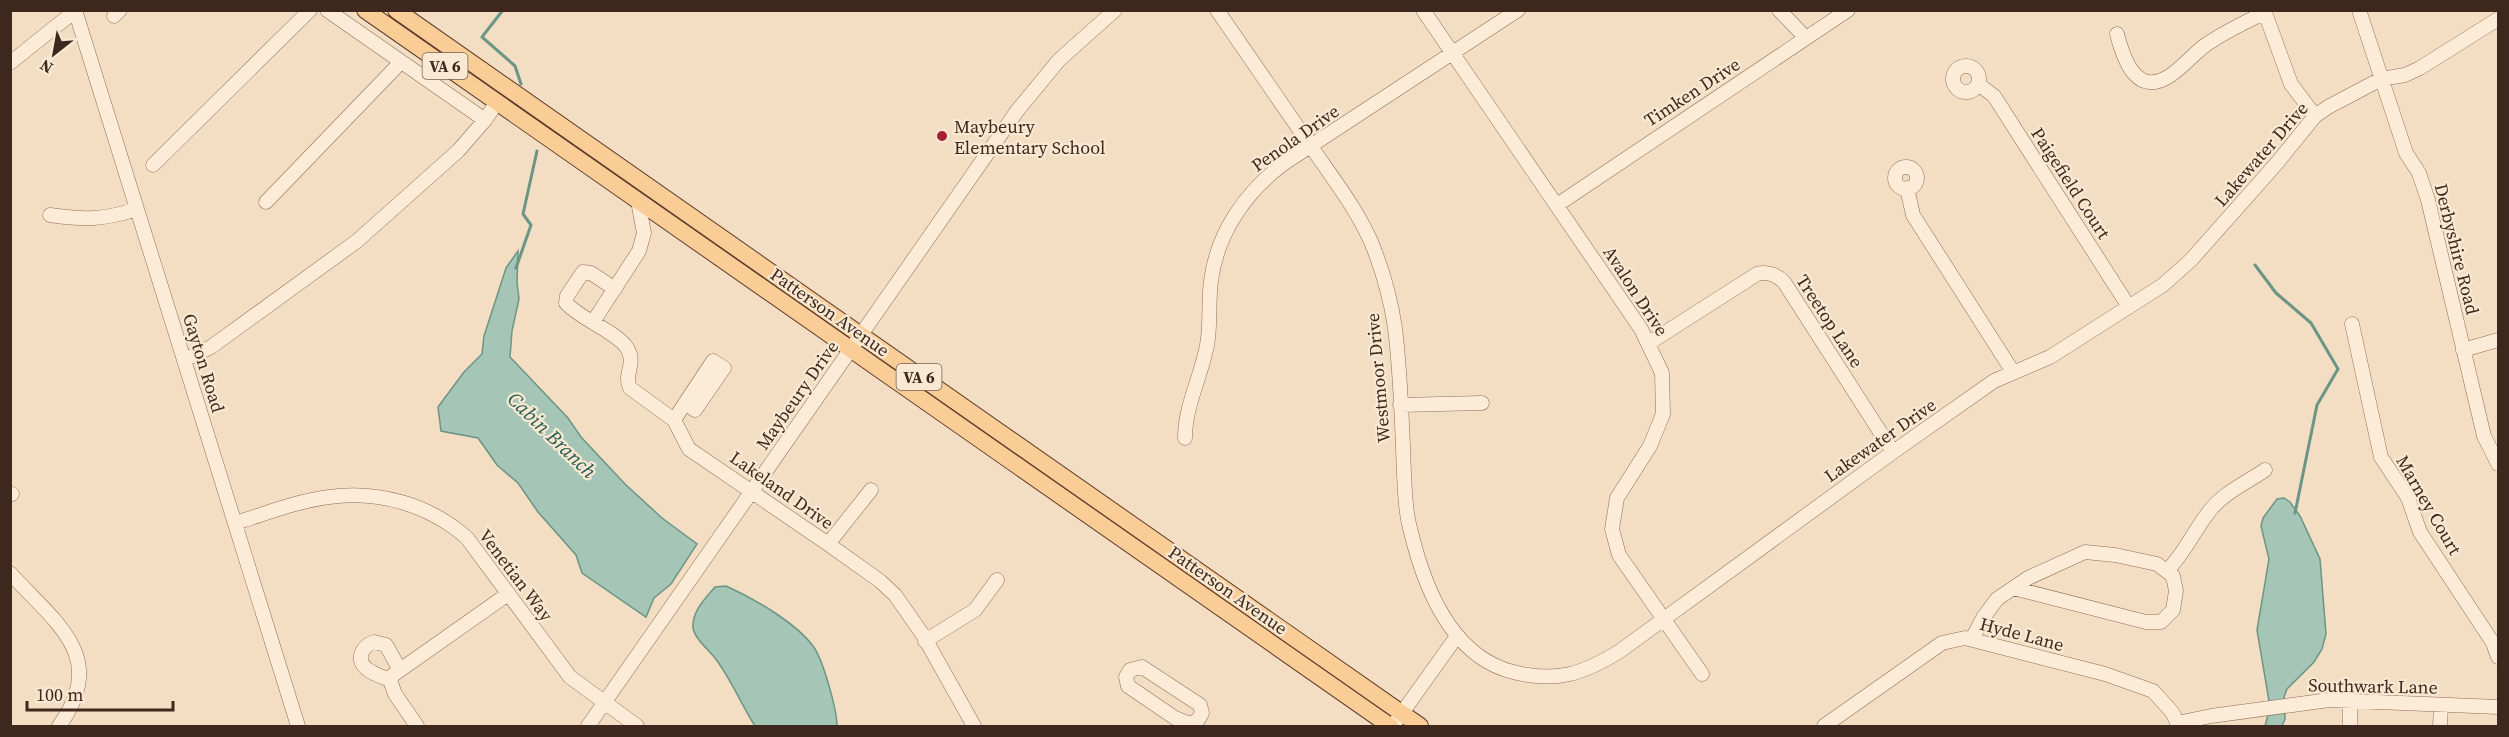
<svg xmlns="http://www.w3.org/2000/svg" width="2509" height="737" font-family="'Source Serif 4',serif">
<rect width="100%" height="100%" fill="#f3dec3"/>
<!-- water -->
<path fill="#a5c5b7" stroke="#6b9585" stroke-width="1.5" d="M518,251l-1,31 2,17 -7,32 -2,26 58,61 13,19 44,47 37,34 35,26 -26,40 -17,14 -8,19 -64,-44 -6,-18 -38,-43 -20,-29 -21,-18 -19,-27 -37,-7 -3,-24 26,-35 18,-18 2,-18 22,-68z
M2284,498l6,4 10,14 20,43 6,75 -4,15 -8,13 -27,27 -3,8 1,22 -3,7h-17l5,-19 -13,-77 12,-71 -8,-33 2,-8 14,-19z
M726,586c27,12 69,36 87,60 10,13 24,64 24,80h-82c-14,-22 -24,-47 -40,-68 -7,-9 -20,-19 -22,-30 -1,-17 12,-29 22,-41z"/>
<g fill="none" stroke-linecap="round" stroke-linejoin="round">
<!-- stream -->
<path stroke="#6b9585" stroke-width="3" d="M503,10l-21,27 33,29 6,18
M2255,265l21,28 35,30 27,46 -21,36 -22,108
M516,268l15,-43 -8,-11 14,-63"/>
<!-- minor casing -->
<g stroke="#906d57" stroke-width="15">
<path id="minor" d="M75,10l223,716
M327,10l158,110
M1217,10c31,45 62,90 93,135 23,34 49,66 64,104 10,26 17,52 21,79 6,48 7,98 9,145 1,19 1,37 6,55 13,56 40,128 103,144 43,11 70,2 107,-21l273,-199 101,-71 56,-24 113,-72 28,-25 86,-97 38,-47 13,-9 53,-28 24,-4 15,-7 78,-49
M1423,10l218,319 21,44 1,41 -13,32 -33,52 -5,31 7,26 83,119
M1779,10l27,28
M2264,10l27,74 24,32
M2359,10l47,143 13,20 9,27 56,236 14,28
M114,16l6,-6
M2117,34c7,27 20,64 54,41 13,-9 23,-22 36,-31 18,-12 38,-22 57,-31
M10,63l65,-52
M1953 79a13 13 0 1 1 26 0a13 13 0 1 1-26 0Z
M1978,84l16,12 135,211
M153,165l157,-155
M1895 178a11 11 0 1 1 22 0a11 11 0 1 1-22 0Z
M1907,188l6,27 100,157
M266,202l135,-140
M1557,205l291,-195
M50,215c34,5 54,5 87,-6
M615,289l-24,-16 -8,-1 -16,24 -1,7c14,16 51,29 61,45 10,16 -4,26 3,40l44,32 15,29 139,95 52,37 15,14 28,40 51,91
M593,322l46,-71 5,-18 -6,-32
M2352,324l29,133 27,41 12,34 73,111 5,14
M1649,343l108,-69c10,-3 20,1 27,8l109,170
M2463,350l35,-10
M184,360l27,-13 146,-106 101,-90 27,-31 12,-18
M1400,405l82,-2
M674,420l39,-59 11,7 -29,42 -10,-7
M1185,438c0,-33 16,-60 22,-93 4,-21 1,-42 4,-64 6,-48 34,-88 72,-117l235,-154
M10,495l2,-1
M235,523c30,-9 62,-22 94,-26 50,-7 101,8 138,41l103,139 67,49
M828,544l43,-54
M2167,571c19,-20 25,-37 41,-58 13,-19 38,-30 57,-43
M10,573c44,49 100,83 49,153
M1972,639l11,-21 14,-19 31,-21 57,-26 30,3 42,9 16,12 3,15 -3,19 -12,12h-15l-133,-34
M925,641l50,-31 22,-30
M1142,667l58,38 2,8 -4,7 -8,4 -15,-6 -47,-32 -2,-9 4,-7z
M390,680l3,-5 115,-81
M390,680c-7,-3 -17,-6 -23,-11 -12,-9 -5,-23 7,-27l12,3 14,25
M390,680l5,14 22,32
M1397,720l60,-84
M2177,723l34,-7 118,-16 169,7
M588,726l429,-615 42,-51 56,-50
M1824,726l118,-83 23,-5 140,36 48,17 19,21 7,14
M2350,726v-25
M2440,726l1,-21"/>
</g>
<!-- major casing -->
<g stroke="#5d3c2c" stroke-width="18">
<path id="major" d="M365,10l1025,716
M396,10l1024,716"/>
</g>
<!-- minor -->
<use href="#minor" stroke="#fcecd7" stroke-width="14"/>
<!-- major -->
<use href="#major" stroke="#facd97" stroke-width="16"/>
</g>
<!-- markers -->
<circle fill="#a62033" stroke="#f9e9d3" stroke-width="2" cx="942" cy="136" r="6"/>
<g text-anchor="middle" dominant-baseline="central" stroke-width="4.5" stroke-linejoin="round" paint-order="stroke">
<!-- shield labels -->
<g fill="#f9e9d3" stroke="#766254" stroke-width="1.5">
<rect x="422.5" y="53" width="45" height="26" rx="4.5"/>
<rect x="896.5" y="364" width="45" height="26" rx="4.5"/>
</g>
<g font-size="16" font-weight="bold" fill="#3e281d">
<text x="445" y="66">VA 6</text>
<text x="919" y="377">VA 6</text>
</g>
<!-- street labels -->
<g font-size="18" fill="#3e281d" stroke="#f9e9d3">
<text transform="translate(1692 92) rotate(-33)">Timken Drive</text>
<text transform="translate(1295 138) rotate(-35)">Penola Drive</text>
<text transform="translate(2261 154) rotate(-49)">Lakewater Drive</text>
<text transform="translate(2071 183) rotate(57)">Paigefield Court</text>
<text transform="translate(2457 249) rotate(76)">Derbyshire Road</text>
<text transform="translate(1636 291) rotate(57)">Avalon Drive</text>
<text transform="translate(830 312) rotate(35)">Patterson Avenue</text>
<text transform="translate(1830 321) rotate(57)">Treetop Lane</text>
<text transform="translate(204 363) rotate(73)">Gayton Road</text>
<text transform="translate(1378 378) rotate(-95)">Westmoor Drive</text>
<text transform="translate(797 395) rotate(-55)">Maybeury Drive</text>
<text transform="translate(1880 440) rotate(-35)">Lakewater Drive</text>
<text transform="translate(782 490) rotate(35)">Lakeland Drive</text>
<text transform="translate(2429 505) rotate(60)">Marney Court</text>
<text transform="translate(516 575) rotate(53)">Venetian Way</text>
<text transform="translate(1228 590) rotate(35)">Patterson Avenue</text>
<text transform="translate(2022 634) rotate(15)">Hyde Lane</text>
<text transform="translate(2373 686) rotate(1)">Southwark Lane</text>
</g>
<!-- poi labels -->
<g font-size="18" fill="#3e281d" stroke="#f9e9d3" text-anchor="start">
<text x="954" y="126">Maybeury<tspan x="954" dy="21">Elementary School</tspan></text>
</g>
<!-- water labels -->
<g font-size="20" font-style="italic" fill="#2a5f55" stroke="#f9e9d3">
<text transform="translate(552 435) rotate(44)">Cabin Branch</text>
</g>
</g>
<!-- border -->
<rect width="2509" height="737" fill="none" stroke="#3e281d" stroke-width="24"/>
<!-- north arrow -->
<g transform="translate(54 54) rotate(211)" stroke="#f9e9d3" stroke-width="4.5" paint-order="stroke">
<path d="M0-4.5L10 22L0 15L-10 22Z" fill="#3e281d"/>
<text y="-9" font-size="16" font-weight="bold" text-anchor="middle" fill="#3e281d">N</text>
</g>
<!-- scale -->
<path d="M27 701v9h146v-9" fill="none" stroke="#3e281d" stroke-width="3"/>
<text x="36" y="701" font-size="18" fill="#3e281d" stroke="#f9e9d3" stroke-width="4.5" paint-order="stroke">100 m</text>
</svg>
